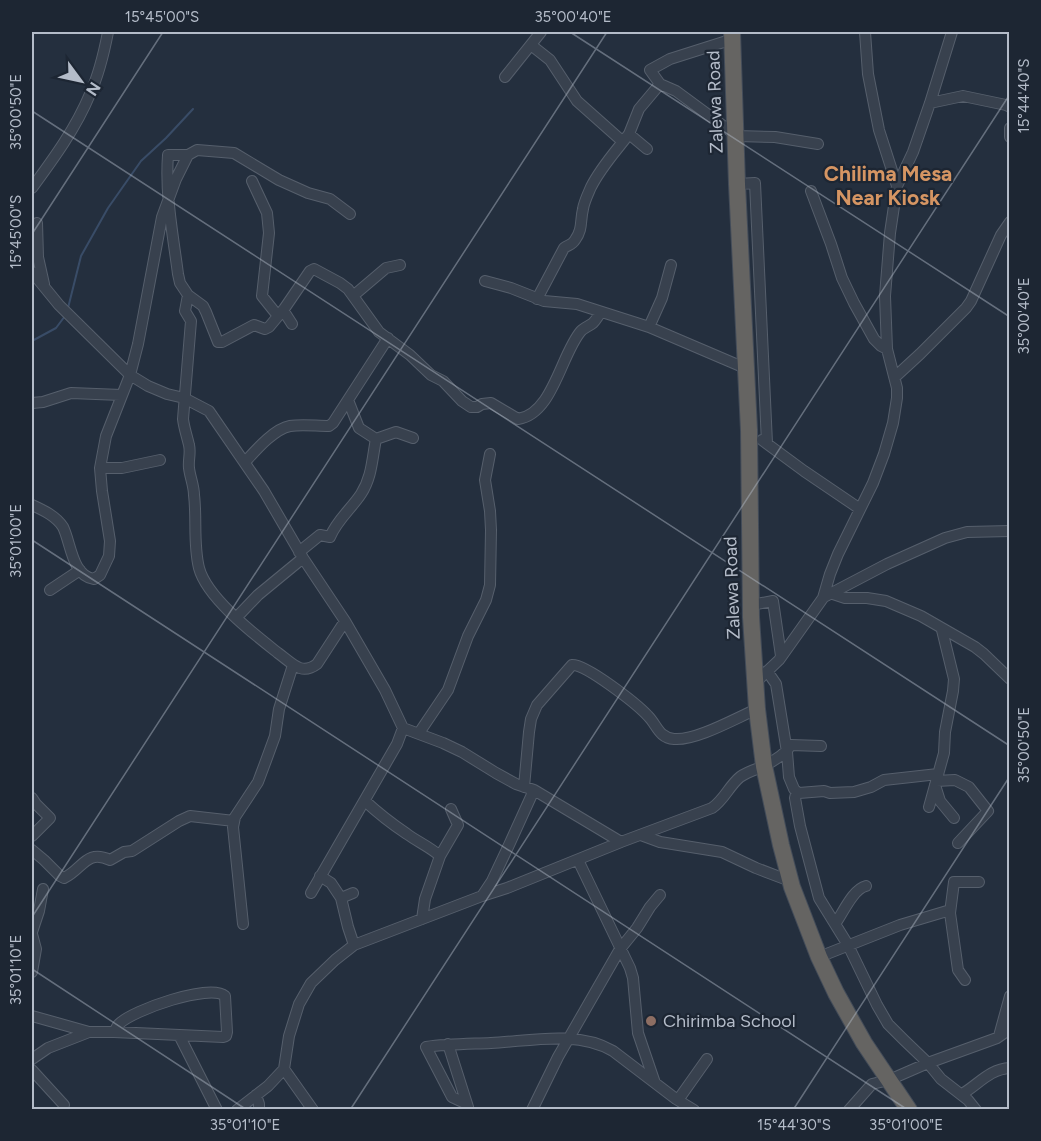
<svg xmlns="http://www.w3.org/2000/svg" width="1041" height="1141" font-family="Figtree,sans-serif">
<rect width="100%" height="100%" fill="#242f3e"/>
<g fill="none" stroke-linecap="round" stroke-linejoin="round">
<!-- stream -->
<path stroke="#394c67" stroke-width="2" d="M68,308l13,-52 27,-48 33,-47 25,-23 27,-29
M32,341l24,-13 9,-12"/>
<!-- minor casing -->
<g stroke="#565f6c" stroke-width="12">
<path id="minor" d="M865,32l3,42 11,56 18,56
M733,39l-63,20 -20,11 10,14 16,7 61,45 38,1 43,7
M531,45l19,15 27,41 45,40
M505,77l36,-45
M930,103l33,-7 43,9 4,2
M1010,128v9
M647,149l-18,-15 10,-25 21,-25
M188,155h-20c-3,40 5,80 10,119l2,9 8,12 15,11 3,6 12,30h4l32,-17 11,4 4,-2 15,-18 26,-38 4,-2 26,14 8,6 31,43 31,23 21,20 12,6 19,20 9,6h6l5,-3 9,-1 27,16c35,-5 43,-65 63,-88 3,-3 8,-5 12,-8 3,-3 5,-7 8,-11
M252,181l15,32 2,20 -7,63 16,20
M737,184l18,-1 12,260
M32,188c22,-30 44,-60 58,-94 9,-20 14,-41 18,-62
M811,191l20,53 11,34 12,25 20,36 7,7 6,3
M37,223l1,34 6,27
M32,272l27,33 71,70 18,11 19,8 17,4 25,13 55,80 39,67 42,63 40,69 18,38 40,15 19,9 34,21 20,11 18,6 87,52
M485,281l26,7 33,13 33,3 72,23 96,41
M188,295l-3,16 6,10 -8,98c1,9 4,17 6,26 2,8 -1,15 0,23 1,9 5,18 5,27 3,24 -1,49 5,73 8,30 55,66 79,85 14,10 23,23 39,11l28,-43
M353,296l33,-28 14,-3
M537,299l27,-51c4,-3 8,-3 11,-8 8,-11 5,-19 8,-31 1,-7 5,-15 8,-22 10,-20 25,-36 38,-53
M283,310l9,14
M649,327l13,-29 9,-33
M895,377l25,-23 46,-46 5,-7 30,-66 9,-13
M32,403l11,-1 28,-9 50,2
M376,439l20,-7 17,6
M762,440l42,31 56,38
M245,462c11,-12 29,-33 45,-36 12,-2 26,0 39,0l4,-3 55,-85
M100,468h22l38,-8
M32,505c11,5 24,11 31,22 8,16 9,49 31,52l6,-4 9,-19 1,-15 -8,-50 -2,-23 6,-32 24,-61 8,-31 24,-127 14,-38 12,-24 9,-5 37,3 45,27 29,13 22,6 20,15
M299,552l21,-17 10,2c7,-17 21,-28 31,-43 11,-17 11,-35 15,-55l-17,-11 -11,-28
M50,590l30,-20
M830,593l15,5h22l19,3 35,15 54,31 9,7 26,25
M826,596l61,-32 58,-26 22,-6 43,-1
M751,605l22,-4 8,55
M237,617l21,-22 45,-37
M767,671l9,13 11,68 2,25 5,12 4,4
M756,682l23,-22 44,-62 7,-24 8,-20 35,-71 11,-29 9,-31 4,-25v-10l-10,-39 -2,-53 5,-63 7,-47 16,-34 17,-49 22,-71
M419,733l29,-43 20,-54 18,-36 4,-15 1,-55 -1,-19 -5,-31 5,-26
M938,774l-54,6 -13,7 -17,5 -24,1 -6,-2 -25,2 -3,1 -1,4 5,28 19,72 29,47 29,60 11,19 16,16 24,23 13,16 27,21 8,10
M936,781l19,-1 14,7 19,24 -30,32
M935,785l5,16 14,17
M524,787l5,-55 2,-13 6,-14 35,-40c14,-1 65,39 76,51 9,9 11,22 26,23 22,2 62,-21 83,-30
M32,798l4,6 14,14 -18,18
M365,801c13,12 27,23 42,33 11,8 23,13 33,22l-15,43 -3,20
M929,807l15,-54 1,-21 8,-41 1,-12 -12,-49
M641,835l19,7 62,10 34,16 34,13
M32,850l12,10 16,16 4,2c19,-9 22,-29 46,-18l14,-8 8,-1 47,-30 11,-5 44,5
M440,856l18,-31 -7,-16
M578,860l52,108 3,10 5,55 17,50
M320,876l11,7 10,15 12,-5
M311,893l86,-149 6,-16
M482,896l10,-15 17,-36 25,-55
M341,898l7,29 6,18
M950,913l4,-31h25
M243,924l-10,-97 2,-10 23,-35 6,-16 11,-30 4,-27 14,-44
M835,924c8,-11 18,-35 31,-38
M32,932l7,-21 4,-22
M32,934l4,15 -4,23
M819,957l81,-32 47,-14 3,2 1,7 7,50 7,10
M32,1016l57,16
M179,1035l38,75
M999,1036l11,-40
M448,1044l20,63
M32,1059l16,-11 41,-16h25l109,5 3,-1 1,-4 -2,-36c-15,-13 -92,14 -106,28 -2,2 -3,5 -5,8
M284,1069l29,41
M32,1070l32,35
M962,1094c16,-9 27,-25 48,-26
M256,1095l3,9v6
M678,1100l29,-41
M467,1104l-15,-7 -26,-50c22,-3 43,-3 65,-4 40,-2 85,-13 122,8l63,48 18,11
M237,1110l31,-24 16,-17 5,-33 10,-32 12,-21 24,-23 19,-15 128,-49 25,-8 114,-46 91,-34c12,-8 17,-22 28,-31 7,-5 14,-7 22,-10 10,-5 23,-12 29,-22l30,1
M532,1110l26,-53 62,-108 17,-21 13,-21 10,-12
M849,1110l23,-26 17,-4 39,-17 69,-25 13,-9"/>
</g>
<!-- trunk casing -->
<g stroke="#434c59" stroke-width="18">
<path id="trunk" d="M732,32l5,152 12,246 2,187 6,92 7,57 17,79 11,42 27,70 17,36 28,50 45,67"/>
</g>
<!-- minor -->
<use href="#minor" stroke="#38414e" stroke-width="10"/>
<!-- trunk -->
<use href="#trunk" stroke="#656462" stroke-width="16"/>
</g>
<!-- ticks -->
<path fill="none" stroke="#b4bcc9" stroke-width="1.5" stroke-opacity="0.45" d="M570,32l440,285M32,111l978,635M32,234l131,-202M32,540l876,570M32,917l575,-885M32,969l215,141M350,1110l660,-1016M793,1110l217,-334"/>
<!-- markers -->
<circle fill="#8d6e63" stroke="#1d2633" stroke-width="2" cx="651" cy="1021" r="6"/>
<g text-anchor="middle" dominant-baseline="central" stroke-width="4.5" stroke-linejoin="round" paint-order="stroke">
<!-- street labels -->
<g font-size="18" fill="#b4bcc9" stroke="#1d2633">
<text transform="translate(715 102) rotate(-92)">Zalewa Road</text>
<text transform="translate(732 588) rotate(-92)">Zalewa Road</text>
</g>
<!-- poi labels -->
<g font-size="18" fill="#b4bcc9" stroke="#1d2633" text-anchor="start">
<text x="663" y="1021">Chirimba School</text>
</g>
<!-- quarter labels -->
<g font-size="21" font-weight="bold" fill="#d59563" stroke="#1d2633">
<text x="888" y="173">Chilima Mesa<tspan x="888" dy="24">Near Kiosk</tspan></text>
</g>
</g>
<!-- border -->
<rect width="1041" height="1141" fill="none" stroke="#1d2633" stroke-width="66"/>
<!-- north arrow -->
<g transform="translate(81 81) rotate(123)" stroke="#1d2633" stroke-width="4.5" paint-order="stroke">
<path d="M0-4.5L10 22L0 15L-10 22Z" fill="#b4bcc9"/>
<text y="-9" font-size="16" font-weight="bold" text-anchor="middle" fill="#b4bcc9">N</text>
</g>
<rect x="33" y="33" width="975" height="1075" fill="none" stroke="#b4bcc9" stroke-width="2"/>
<g font-size="15" text-anchor="middle" fill="#b4bcc9">
<text x="162" y="22">15°45'00"S</text>
<text x="573" y="22">35°00'40"E</text>
<text transform="translate(1024 96) rotate(-90)" y="5">15°44'40"S</text>
<text transform="translate(16 112) rotate(-90)" y="5">35°00'50"E</text>
<text transform="translate(16 232) rotate(-90)" y="5">15°45'00"S</text>
<text transform="translate(1024 316) rotate(-90)" y="5">35°00'40"E</text>
<text transform="translate(16 541) rotate(-90)" y="5">35°01'00"E</text>
<text transform="translate(1024 745) rotate(-90)" y="5">35°00'50"E</text>
<text transform="translate(16 970) rotate(-90)" y="5">35°01'10"E</text>
<text x="245" y="1130">35°01'10"E</text>
<text x="794" y="1130">15°44'30"S</text>
<text x="906" y="1130">35°01'00"E</text>
</g>
</svg>
